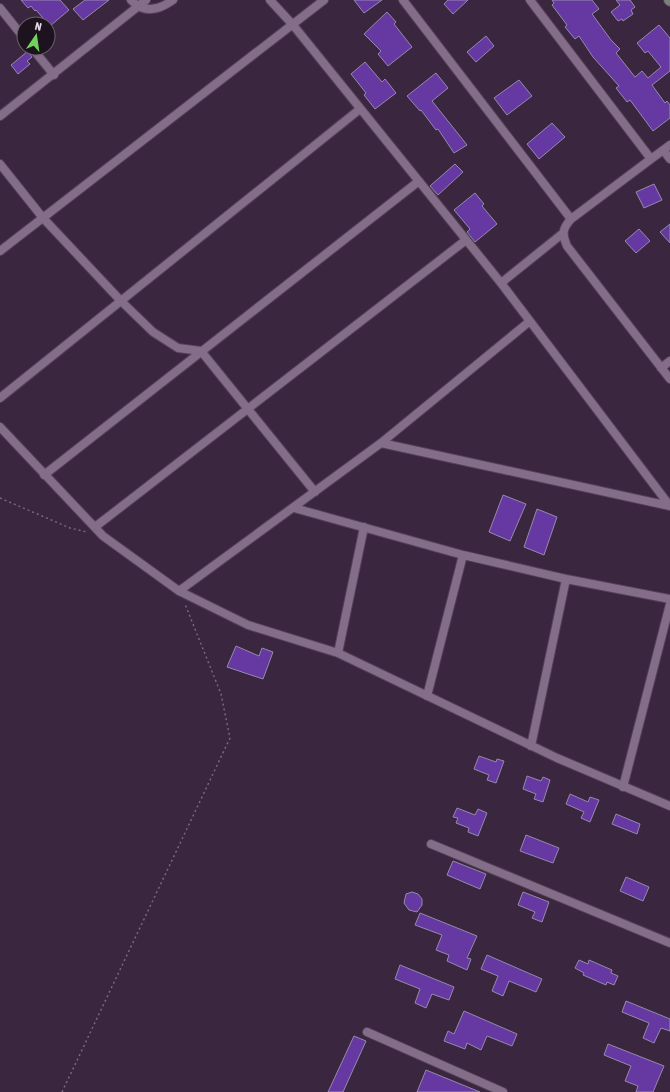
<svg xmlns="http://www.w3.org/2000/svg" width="670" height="1092" font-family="'Asap Condensed',sans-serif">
<rect width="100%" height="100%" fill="#3a263e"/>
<!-- building -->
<path fill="#6638a2" stroke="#958aac" d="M21,0h39l9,10 -19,16 -14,-16 -1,1 -4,-5 -3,2z
M85,0h24l-26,20 -10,-11z
M354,0h28l-18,13z
M448,0h20l-15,14 -9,-10z
M552,0h40l7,9 -7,5 19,26 9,9 -4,4 19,24 7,-6 6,7 13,-11 -13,-16 -3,2 -8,-10 22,-18 11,13v33l-18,14 13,18 2,-2 3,4v13l-17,13 -23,-31 -3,2 -11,-14 3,-2 -26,-29 -14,-21 -4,3 -10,-12 2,-2 -15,-20 2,-2z
M616,0h14l5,7 -4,3 2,4 -10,7 -1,-2 -4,2 -7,-9 9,-7z
M387,12l9,10 -2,2 18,23 -24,19 -10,-12 3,-3 -17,-17z
M486,36l8,10 -18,16 -9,-10z
M28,51l4,6 -5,4 3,3 -12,10 -7,-9z
M365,62l17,20 3,-3 11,14 -21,16 -11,-14 2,-2 -15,-19z
M436,73l12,15 -16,13 35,44 -13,8 -16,-24 -2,1 -15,-20 -1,1 -13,-15z
M519,80l13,16 -25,19 -13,-17z
M552,123l13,14 -26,22 -12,-15z
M455,164l8,8 -25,23 -8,-9z
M654,184l8,16 -18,8 -8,-16z
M475,193l9,11 -2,2 15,18 -22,18 -8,-10 3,-3 -16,-19z
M670,224v19l-10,-11z
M639,229l11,12 -14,12 -11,-12z
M503,495l23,9 -16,37 -21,-9z
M537,509l20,8 -13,38 -20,-8z
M236,646l23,10 3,-8 11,4 -10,27 -36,-12z
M479,756l17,6 1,-3 7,2 -8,22 -9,-3 2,-5 -15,-6z
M527,776l14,5 2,-4 7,3 -7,22 -9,-3 2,-5 -13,-5z
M570,794l18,8 2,-5 9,3 -9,22 -9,-4 3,-6 -18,-8z
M457,808l18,7 3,-6 9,4 -9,23 -10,-4 1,-4 -13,-5 2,-5 -5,-1z
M616,814l24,10 -3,10 -25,-10z
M526,835l33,13 -6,15 -33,-12z
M453,861l33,13 -6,15 -33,-14z
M626,877l23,10 -6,14 -23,-10z
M412,892l6,2 4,5v6l-5,7 -8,-2 -5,-7 2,-9z
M523,892l26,10 -7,20 -10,-4 3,-6 -17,-7z
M420,913l57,23 -10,22 4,1 -4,11 -20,-9 2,-6 -13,-5 6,-15 -27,-10z
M487,955l55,24 -6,13 -27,-11 -6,15 -11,-5 6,-15 -17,-7z
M579,960l9,4 1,-4 23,10 -1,3 7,3 -4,9 -7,-3 -1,3 -23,-10 1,-2 -9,-5z
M400,965l54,22 -5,13 -17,-6 -6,14 -11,-5 5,-14 -25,-10z
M626,1001l44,18v12l-9,-3 -7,15 -11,-5 6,-15 -27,-11z
M464,1011l53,23 -5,12 -25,-10 -6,14 -14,-7 -2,6 -21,-8 4,-10 6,3z
M354,1036l12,5 -23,51h-15z
M608,1044l56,22 -11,26h-17l2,-6 -13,-5 6,-15 -27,-11z
M426,1070l54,22h-63z"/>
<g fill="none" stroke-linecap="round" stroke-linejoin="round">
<!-- street casing -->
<g stroke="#534257" stroke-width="10">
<path id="street" d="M131,0c13,14 28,10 42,0
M270,0l23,25 208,258 169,223
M403,0l168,219
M530,0l121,159 19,-14
M0,8l24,30
M32,48l22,27
M0,116l146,-116
M664,151l6,8
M651,159l-80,60c-9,10 -9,15 -4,27l103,133
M0,164l43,54 78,83 32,31 25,16 23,3 114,141
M0,251l324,-251
M501,283l61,-49
M661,368l9,-7
M0,398l360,-289
M0,427l103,109 76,55 69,34 90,28 219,105 113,48
M381,443l289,63
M44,475l375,-294
M294,508l169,47 103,24 104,20
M95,527l371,-287
M179,591l202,-148 149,-122
M338,653l26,-126
M427,696l36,-141
M531,746l35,-167
M623,787l47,-183
M431,844l239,99
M367,1032l136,60"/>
</g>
<!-- secondary casing -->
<g stroke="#534257" stroke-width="12">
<path id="secondary" d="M669,0l1,1"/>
</g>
<!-- path -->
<path stroke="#7a697e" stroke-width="1.5" stroke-dasharray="2 3" stroke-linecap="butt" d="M0,498l70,30 17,4
M62,1092l168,-354 -9,-44 -36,-90"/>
<!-- street -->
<use href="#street" stroke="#846d89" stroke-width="8"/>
<!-- secondary -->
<use href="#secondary" stroke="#7b8079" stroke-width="10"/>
</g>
<!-- north arrow -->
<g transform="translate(36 36) rotate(13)"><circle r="19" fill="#1c131e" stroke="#6c616e"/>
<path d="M0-3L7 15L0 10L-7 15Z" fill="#73d25d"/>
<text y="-6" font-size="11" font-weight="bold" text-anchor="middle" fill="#e4d7e7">N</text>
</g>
</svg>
